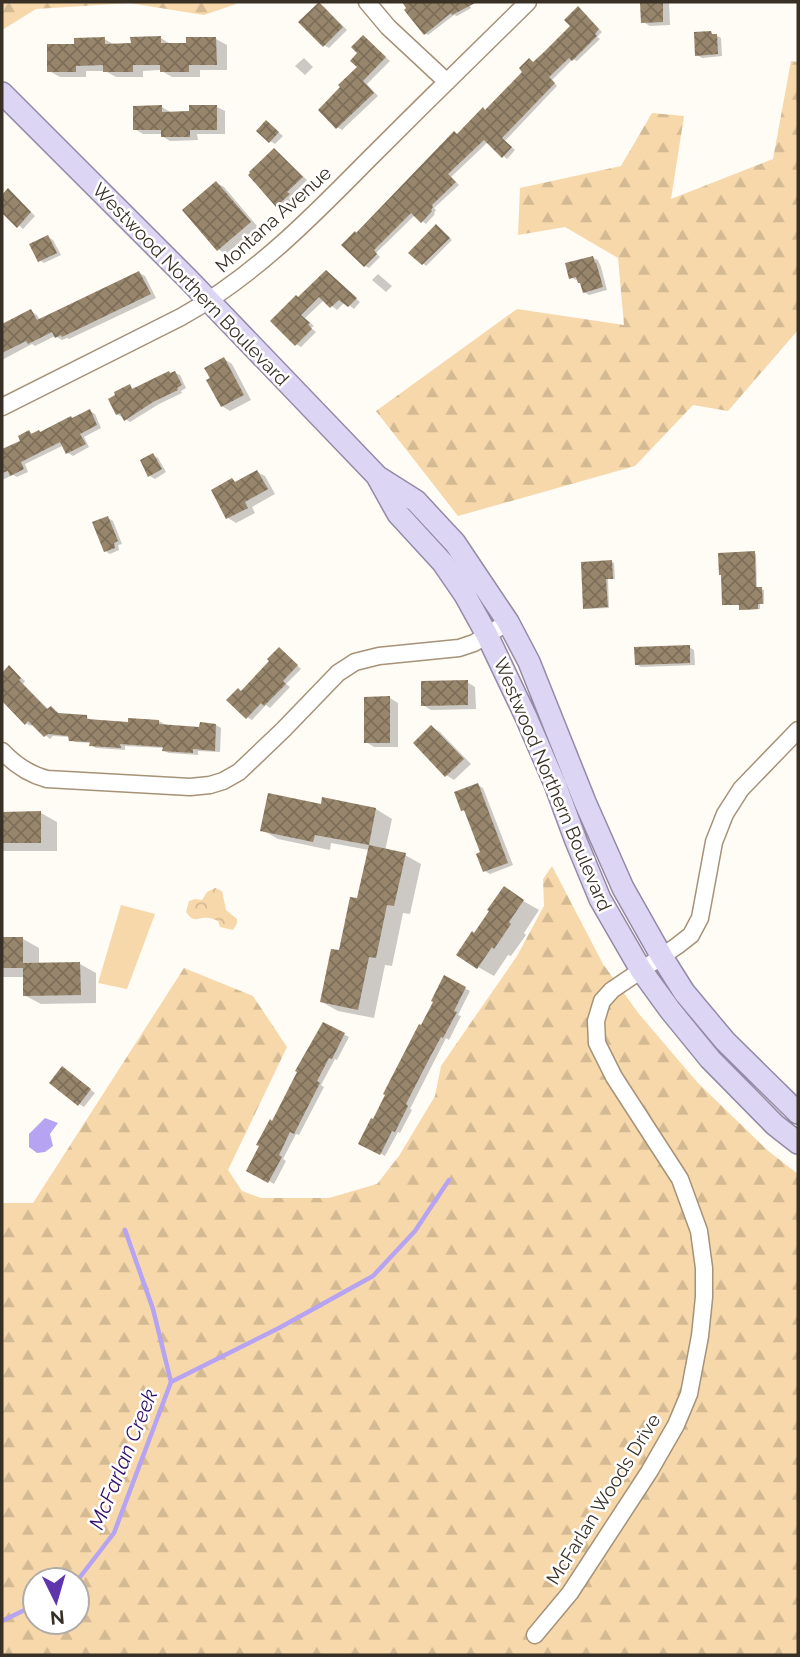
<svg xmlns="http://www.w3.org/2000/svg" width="800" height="1657" font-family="Raleway,sans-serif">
<defs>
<pattern id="forest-firs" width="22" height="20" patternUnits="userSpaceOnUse" patternTransform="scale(1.75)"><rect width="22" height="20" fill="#f7d8ab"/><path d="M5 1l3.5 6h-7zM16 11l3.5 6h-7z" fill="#d4ba93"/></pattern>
<pattern id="park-crowns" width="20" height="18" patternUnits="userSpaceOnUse" patternTransform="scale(1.75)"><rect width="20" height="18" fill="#f7d8ab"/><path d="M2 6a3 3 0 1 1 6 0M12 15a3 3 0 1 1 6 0" fill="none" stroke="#d4ba93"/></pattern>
<pattern id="building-cross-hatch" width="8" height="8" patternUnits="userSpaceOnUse" patternTransform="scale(1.75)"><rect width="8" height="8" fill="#98866c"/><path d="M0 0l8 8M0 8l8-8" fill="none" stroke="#7d6e59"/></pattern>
</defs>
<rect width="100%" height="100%" fill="#fffbf5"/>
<!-- grass -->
<path fill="#f7d8ab" d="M121,905l34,9 -28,75 -29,-6z"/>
<!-- forest -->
<path fill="url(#forest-firs)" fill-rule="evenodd" d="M2,2h234v2l-32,11 -75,-12 -93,6 -34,21z
M791,61l7,1v268l-70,81 -35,-6 -58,61 -177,50 -82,-105 141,-102 107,16 -6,-67 -53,-31 -47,8 2,-47 101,-22 31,-53 32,3 -13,83 102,-40z
M552,866l51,98 36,50 58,68 70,68 31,24v481h-796v-452h31l151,-235 69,28 34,51 -59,123 14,21 19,7h68l48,-14 22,-28 36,-60 6,-30 76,-110 27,-50 -1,-27zM35,1580h42v42h-42z"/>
<!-- park -->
<path fill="url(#park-crowns)" d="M215,888l7,3 4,19 11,9v4l-4,7 -13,-3 -2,-6c-3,-1 -6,-3 -10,-3 -11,-2 -13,7 -22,-6l3,-11 6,-2 7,1 5,-8z"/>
<!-- water -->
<path fill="#b6a4f3" d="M45,1118l13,5 -8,11 3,12 -8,6 -8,1 -8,-6v-13z"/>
<!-- shadow -->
<path fill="#0003" d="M413,2h55l3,6 -14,8 -3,-1 -26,20 -3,-2 -18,-27z
M642,2h27l1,23 -20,1 -7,-4z
M319,4l5,3 23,23 -18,18 -5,-3z
M582,11l20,21 -5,5 3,2 -23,22 -4,-2 -21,21 5,6 -52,55 10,9 -8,9 -19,-17 -37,35 8,8 -25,23 2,2 -2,3 1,1 -9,10 -11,-9 -39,38 4,4 -11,11 -4,-2 -8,-32 101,-99 28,-24 86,-85z
M711,33l10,5 1,18 -20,2 -5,-3z
M161,38l11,7h16l28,-6 11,6v25h-27v7h-28l-12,-7 -17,1v6h-27l-11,-6h-19v6h-26l-11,-6 27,-25 28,-7 11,6h17z
M368,40l22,21 -23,23 11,12 -36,34 -5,-3z
M304,58l9,9 -8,8 -10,-9z
M162,107l8,5v2l20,-1 27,-6 8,4v23h-28l1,6 -28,1 -8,-5v-2h-19l-8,-5z
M267,122l16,14 -8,8 -5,-3z
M275,151l5,3 27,26 -16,16 3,2 -11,10 -5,-3z
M216,183l8,4 34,40 -32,27 -8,-5z
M8,191l5,3 22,22 -12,13 -21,-19v-13z
M439,228l13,12 -26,26 -15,-13z
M48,237l5,3 8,15 -17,8 -5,-3z
M593,258l5,2 3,7 6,23 -18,5 -5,-3 -5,-12h-3l-5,-3z
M139,273l6,3 11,22 -87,41 -2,-1 -5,2 -7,-4 -20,10 -3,-2 -30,16v-34l29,-15 6,4 3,5z
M378,274l14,12 -6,6 -14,-12z
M331,275l29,27 -6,7 -9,-7 -8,8 -13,-10 -19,18 9,8 -3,2 5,4 -15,15 -5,-3 3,-45z
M224,359l8,5 19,36 -21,11 -8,-5 -10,-27z
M175,373l5,2 6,13 -5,3 1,2 -23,11 -29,18 -13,-8 12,-28 6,4z
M90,411l5,3 6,14 -17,9 5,10 -16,9 -5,-3 -4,-8 -39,19 3,8 -11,5 -4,-2 -11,5v-30l20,-10 7,-8 4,3 8,-1z
M153,455l5,3 8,14 -11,7 -5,-3z
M257,472l8,4 10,18 -23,13 3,6 -19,10 -8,-5 4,-38 5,3z
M108,518l5,3 9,23 -4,1 1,5 -9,4 -5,-3z
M754,553l2,1 1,35 7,1v14h-4v5l-17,1 -2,-5 -17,-1z
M612,562l2,1 1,16h-7l1,29 -22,1 -2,-1z
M689,647l5,3 1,15 -54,2 -5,-3z
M284,652l17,17 -15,15 4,3 -20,21 -4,-3 -14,15 -5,-3 -5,-25z
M10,668l15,13 -2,3 26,26 2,-2 9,6 26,2 5,5 38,3 30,-3 5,3v2l37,3 15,-4 5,3 -1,24 -22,-1v4l-29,-2 -5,-2v-3l-39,-2v4l-29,-2 -5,-3v-2l-16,-1 -5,-3v-2l-17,-1 -3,3 -17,-15 -2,2 -4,-2 -21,-21 3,-3 -7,-7v-18z
M467,682l8,5 1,22 -45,1 -8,-5z
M390,698l8,5v44h-24l-8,-5z
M432,727l8,5 31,32 -17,16 -8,-5z
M478,785l5,3 30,77 -23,9 -5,-3 -3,-18 -16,-41 -4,-2z
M322,806l54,3 16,10 -7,32 20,4 16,9 -11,50 -7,-1 -11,53 -7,-1 -11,53 -36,-7 -16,-9 37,-102 10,-50 -38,-7 -1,7 -52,-11 -16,-9z
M41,813l16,9v29h-55v-37z
M518,898l21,12 -15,23 2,2 -15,21 -3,-1 -14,21 -16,-9 -3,-32 17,-24z
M2,939h21l16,9v16h41l16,9v30l-55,1 -17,-9v-18h-22z
M445,978l25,13 -12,24 3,1 -12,24 -3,-2 -36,71 2,1 -12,23 -2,-1 -13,24 -25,-13 14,-22 48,-93z
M323,1024l26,13 -12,23 -2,-1 -14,26 3,2 -25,48 -3,-1 -13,25 3,2 -12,23 -26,-14z
M67,1072l28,21 -11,14 -5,-3z"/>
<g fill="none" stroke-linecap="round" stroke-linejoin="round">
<!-- stream -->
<path stroke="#b6a4f3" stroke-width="4.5" d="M125,1230l28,79 18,73
M171,1382l108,-54 94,-52 42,-45 34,-51
M77,1581l37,-48 57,-151
M2,1621l33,-16"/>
</g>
<!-- building -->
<path fill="url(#building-cross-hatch)" d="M319,2l24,25 -20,20 -25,-25z
M402,2h75l-25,13 -1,-2 -27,22 -20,-25 2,-2z
M640,2h23v20l-22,1z
M578,6l21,23 -4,5 2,2 -25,25 -3,-3 -20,19 6,6 -53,55 10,9 -10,11 -18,-18 -36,34 8,8 -24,23 1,2 -2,3 1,1 -11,12 -10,-10 -37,37 3,4 -13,13 -23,-22 14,-14 1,2 98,-102 3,3 26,-27 2,3 37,-38 -3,-4 10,-10 4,4 10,-9 27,-27 -6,-6z
M711,31l1,3h5l1,20 -23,2 -1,-24z
M363,35l23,22 -23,24 11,12 -38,36 -18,-19 22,-23 -2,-2 19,-18 -7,-6 7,-8 -6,-6z
M161,36v7h25v-6h30l1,28h-28v7h-29v-7h-27v7h-30v-7l-27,1v6h-29v-28h27v-6l31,-1v7l26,-1 -1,-6z
M162,105v7l27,-1v-6h28v25h-27v7h-29v-7h-28v-24z
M266,120l13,12 -10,11 -13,-12z
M274,148l29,29 -16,15 3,2 -14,13 -28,-32 2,-2 -1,-1z
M216,181l35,41 -34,29 -35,-41z
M8,188l23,24 -14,16 -15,-15v-18z
M436,224l14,14 -28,27 -14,-12z
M48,235l9,18 -19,9 -9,-18z
M593,256l2,7 1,-1 7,25 -20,6 -3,-10h-2l-2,-6 -7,2 -4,-16z
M326,270l31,28 -9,9 -9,-7 -9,8 -11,-11 -18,18 9,8 -2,1 4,5 -17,17 -25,-25 26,-26 2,2z
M139,271l12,23 -89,43 -1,-2 -6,3 -3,-6 -24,12 -2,-3 -24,12v-29l29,-15 6,11z
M224,357l20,38 -23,12 -15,-27 4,-2 -6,-10z
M169,371l1,2 5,-2 7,14 -5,3 1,2 -25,12 -29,19 -4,-8 -4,2 -8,-16 7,-4 -1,-3 16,-8 2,5z
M90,409l7,16 -17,9 6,10 -20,10 -6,-12 -39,20 3,7 -14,7 -2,-5 -6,2v-24l18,-8 -2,-5 11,-6 2,4 8,-4 1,2 31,-16 1,2z
M153,453l9,16 -14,8 -8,-17z
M257,470l11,19 -23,13 3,6 -22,11 -15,-29 21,-12 3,4z
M108,516l10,25 -4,2 1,5 -11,4 -12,-30z
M755,551l1,36h6l1,17h-5v5l-19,1v-5h-17l-1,-30h-2l-1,-22z
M612,560l1,19h-7l2,28 -25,2 -2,-47z
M690,645v18l-55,2 -1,-18z
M279,647l19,18 -15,16 3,3 -22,22 -3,-3 -15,16 -20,-19 12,-12 3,3 28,-30 -2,-2z
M9,665l12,13 -2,2 28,29 4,-3 7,7 29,2v4l41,3v-4l31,2v4l40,3 1,-5 16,2 -1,27 -22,-2v4l-31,-2 1,-4 -43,-3 1,4 -32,-2 1,-4 -21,-1 -1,-5 -20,-2 -4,3 -16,-16 -3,4 -23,-24v-28z
M468,680v25l-47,1v-25z
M390,696v47h-26v-46z
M431,725l33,34 -19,18 -32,-34z
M478,783l30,80 -25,9 -7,-18 4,-2 -16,-42 -3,1 -7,-19z
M268,793l53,11 1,-7 54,11 -7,37 -54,-10 -2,7 -53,-11z
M41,811v32h-39v-31z
M369,845l37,8 -12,53 -7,-1 -11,53 -7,-1 -11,53 -38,-8 11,-53 8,1 11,-53 7,1z
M504,886l20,14 -15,22 2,2 -17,25 -2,-2 -15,22 -21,-14 16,-24 2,2 15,-22 -2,-1z
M2,937h21v26l57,-1 1,33 -58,1v-28h-21z
M444,975l22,12 -12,24 3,1 -14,26 -2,-1 -13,24 -22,43 2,2 -13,26 -3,-1 -12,24 -22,-11 13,-26 2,1 12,-24 -2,-1 36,-70 2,1 12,-23 -2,-1z
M323,1022l22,11 -13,26 -3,-1 -12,23 3,2 -26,51 -4,-2 -11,23 3,2 -14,26 -22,-12 13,-25 -3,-1 14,-26 2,2 25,-49 -2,-1z
M62,1066l29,23 -13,17 -29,-23z"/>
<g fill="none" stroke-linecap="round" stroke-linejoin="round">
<!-- minor casing -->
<g stroke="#a59278" stroke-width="19">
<path id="minor" d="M367,2l21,25 59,55
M2,407l179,-90c72,-40 130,-99 187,-157 53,-53 107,-106 160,-158
M2,751c13,14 26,23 45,28l143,8 20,-2 13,-4 16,-9 44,-42 55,-57 17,-11 24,-6 80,-8 15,-5 34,-21
M535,1635l35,-42 79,-121 27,-47 13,-31 11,-58 4,-39v-29l-5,-37 -19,-52 -66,-102 -17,-34 -1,-22 6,-20 10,-11 65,-44 14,-11 9,-17 14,-76 11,-28 16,-25 57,-59"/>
</g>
<!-- major casing -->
<g stroke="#948aa6" stroke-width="24">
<path id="major" d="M2,93l186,186 190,198 38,24 39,42 53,79 21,40 56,140 38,86 39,69 22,35 41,49 73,72
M378,478l20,36 45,49 22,32 22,40 39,82 29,67 21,57 24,58 41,71 29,40 40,49 65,66 23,18"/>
</g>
<!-- minor -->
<use href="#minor" stroke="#fff" stroke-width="16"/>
<!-- major -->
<use href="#major" stroke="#dcd6f4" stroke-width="21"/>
</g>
<g text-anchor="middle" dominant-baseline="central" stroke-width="5" stroke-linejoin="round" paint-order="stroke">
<!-- street labels -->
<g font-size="19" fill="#383025" stroke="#fff">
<text transform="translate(273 219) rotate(-42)">Montana Avenue</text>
<text transform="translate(191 284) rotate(46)">Westwood Northern Boulevard</text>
<text transform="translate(553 784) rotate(67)">Westwood Northern Boulevard</text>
<text transform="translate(603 1499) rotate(-58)">McFarlan Woods Drive</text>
</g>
<!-- water labels -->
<g font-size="21" font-style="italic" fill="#340f6a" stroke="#fff">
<text transform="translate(123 1459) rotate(-68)">McFarlan Creek</text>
</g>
</g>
<!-- border -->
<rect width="800" height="1657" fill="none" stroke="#383025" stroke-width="7"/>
<!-- north arrow -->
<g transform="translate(56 1601) rotate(175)"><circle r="33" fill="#ffffff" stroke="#afaca8" stroke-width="2"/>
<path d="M0-5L12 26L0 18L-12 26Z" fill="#5f35ad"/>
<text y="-10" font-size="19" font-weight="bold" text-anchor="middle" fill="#383025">N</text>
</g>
</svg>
